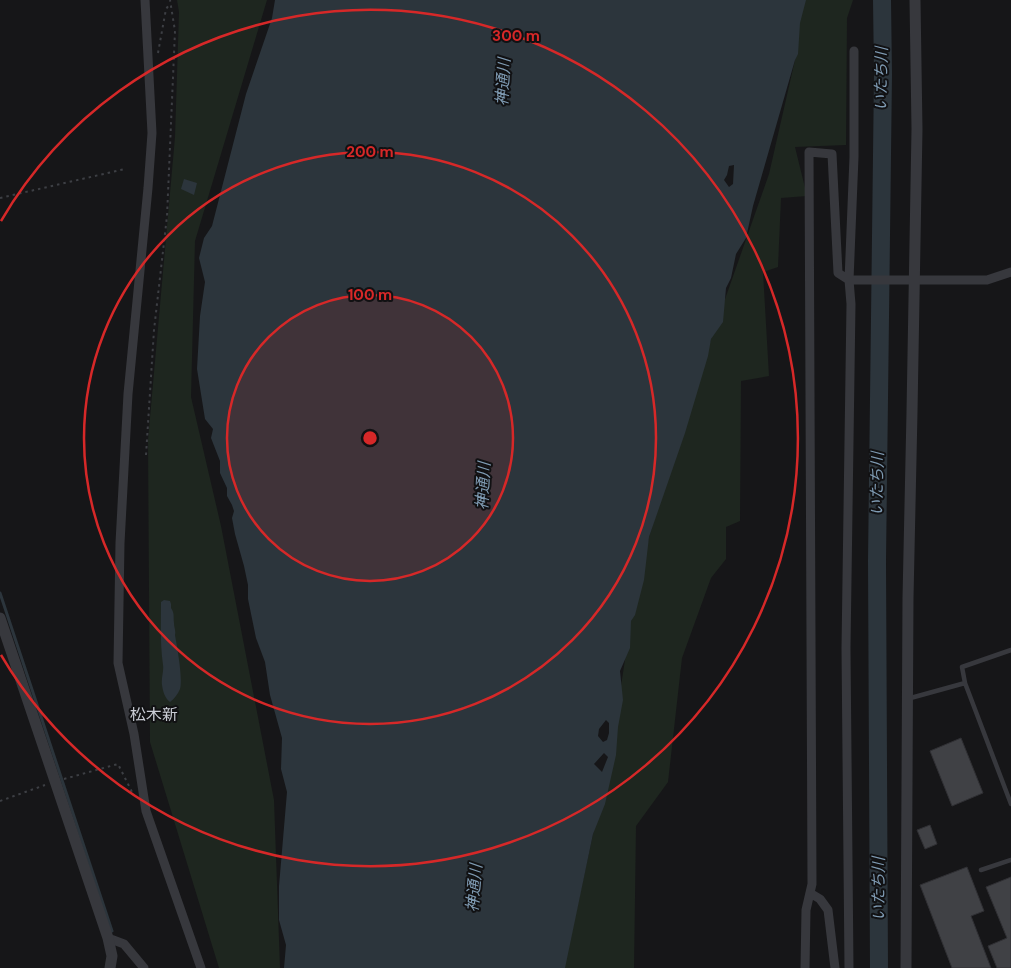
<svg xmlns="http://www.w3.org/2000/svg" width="1011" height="968" font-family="'DM Sans','Noto Sans JP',sans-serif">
<rect width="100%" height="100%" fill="#161618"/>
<!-- green -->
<path fill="#1e261f" d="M177,0h90l-72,241 -4,156 30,129 53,274 6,168h-61l-69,-226 -2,-302 27,-303 4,-125z
M802,0h51l-6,18 -1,127 -51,2 12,49 -26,2 -3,69 -15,5 6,104 -28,5 -1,140 -14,6v32l-15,19 -29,80 -14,124 -32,44 -2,142h-70l29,-134 13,-51 25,-162 18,-84 62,-198 58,-165 26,-114z"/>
<!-- water -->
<path fill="#2c353c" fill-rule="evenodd" d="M275,0h531l-6,23 -2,31 -3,6 -42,146 -7,32 -10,16 -5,24 -5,10 -3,34 -12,17 -3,17 -23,77 -36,104 -5,43 -9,35 -4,6 -1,27 -10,23 3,29 -5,27 -2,28 -11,49 -12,30 -28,134h-281l2,-23 -7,-25v-34l8,-94 -6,-23 1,-31 -12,-43 -5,-33 -9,-24 -8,-39v-14l-4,-19 -9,-32 -3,-16 2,-7 -2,-6 -5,-9v-8l-7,-15v-12l-9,-23 2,-9 -8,-10 -8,-50 3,-53 5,-34 -6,-24 5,-20 8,-12 34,-132 26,-76zM734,165l-1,19 -4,3 -5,-7 3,-5 2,-9zM606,720l3,3v10l-2,7 -4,2 -5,-6 1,-7zM604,753l4,4 -6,15 -8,-8z
M184,179l13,4 -3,12 -13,-6z
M164,600l6,1 1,3v4c4,6 2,9 3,15 0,5 2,7 1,12 2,12 8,43 5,54 -2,5 -6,10 -10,13 -5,-4 -7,-10 -8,-17 -1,-7 2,-14 1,-20 -3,-21 -2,-42 -2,-63z"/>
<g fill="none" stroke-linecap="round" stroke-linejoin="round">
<!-- stream -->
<path stroke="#2c353c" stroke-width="3" d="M0,593l112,338"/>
<!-- river -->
<path stroke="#2c353c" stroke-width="18" d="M879,968l-2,-407 6,-487 -1,-74"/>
</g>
<!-- building -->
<path fill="#404145" stroke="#303034" d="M961,738l22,55 -31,13 -22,-55z
M930,825l7,19 -12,5 -8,-19z
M967,867l17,44 -13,5 20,52h-39l-32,-83z
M1011,877v91h-14l-9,-22 19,-8 -21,-51z"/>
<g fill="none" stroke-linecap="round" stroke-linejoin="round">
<!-- path -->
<path stroke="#3d3f44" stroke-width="2" stroke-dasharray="2.5 4" stroke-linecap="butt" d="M158,53l8,-44 3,-4
M0,198l125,-29
M146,455l8,-125 13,-114 8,-185 -5,-31
M64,779l54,-15 15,30
M0,801l45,-16"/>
<!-- service -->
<path stroke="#37383d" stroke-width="4.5" d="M965,683l46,121
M907,699l58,-16 -3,-16 49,-17
M981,870l30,-10"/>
<!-- minor -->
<path stroke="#37383d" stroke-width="9" d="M145,0l7,133 -4,55 -20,206 -8,149 -2,120 16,71 12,77 55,157
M854,51v106l-5,123h138l24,-8
M810,893l10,6 8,11 7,58
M108,938l16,6 20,24
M805,968l1,-58 6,-26 -3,-732 23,2 6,119 11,7 2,24 -5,344 3,320"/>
<!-- tertiary -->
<path stroke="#37383d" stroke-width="11" d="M0,618l108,320 4,18 -2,12
M906,968l2,-370 4,-186 5,-283 -2,-129"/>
</g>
<!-- distance rings -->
<circle cx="370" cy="438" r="143" fill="#d62828" fill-opacity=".12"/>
<g fill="none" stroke="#d62828" stroke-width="2.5">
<circle cx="370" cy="438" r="143"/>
<circle cx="370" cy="438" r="286"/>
<path d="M1 221A428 428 0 1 1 1 655"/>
</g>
<g text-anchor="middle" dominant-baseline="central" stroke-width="4" stroke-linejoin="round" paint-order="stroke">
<!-- water labels -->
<g font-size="16" font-style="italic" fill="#7f9bb3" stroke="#111113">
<text transform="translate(881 79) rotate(-89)">いたち川</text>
<text transform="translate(503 82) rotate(-87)">神通川</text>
<text transform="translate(877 484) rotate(-89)">いたち川</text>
<text transform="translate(483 486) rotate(-87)">神通川</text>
<text transform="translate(474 888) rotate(-85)">神通川</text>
<text transform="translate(878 889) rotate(-90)">いたち川</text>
</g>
<!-- neighbourhood labels -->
<g font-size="16" fill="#c9ccd4" stroke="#111113">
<text x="154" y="714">松木新</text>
</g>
</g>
<circle cx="370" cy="438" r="8" fill="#d62828" stroke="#111113" stroke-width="2.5"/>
<g font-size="15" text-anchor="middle" font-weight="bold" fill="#d62828" stroke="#111113" stroke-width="4" stroke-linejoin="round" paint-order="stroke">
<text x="516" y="41">300 m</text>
<text x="370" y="157">200 m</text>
<text x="370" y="300">100 m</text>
</g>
</svg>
